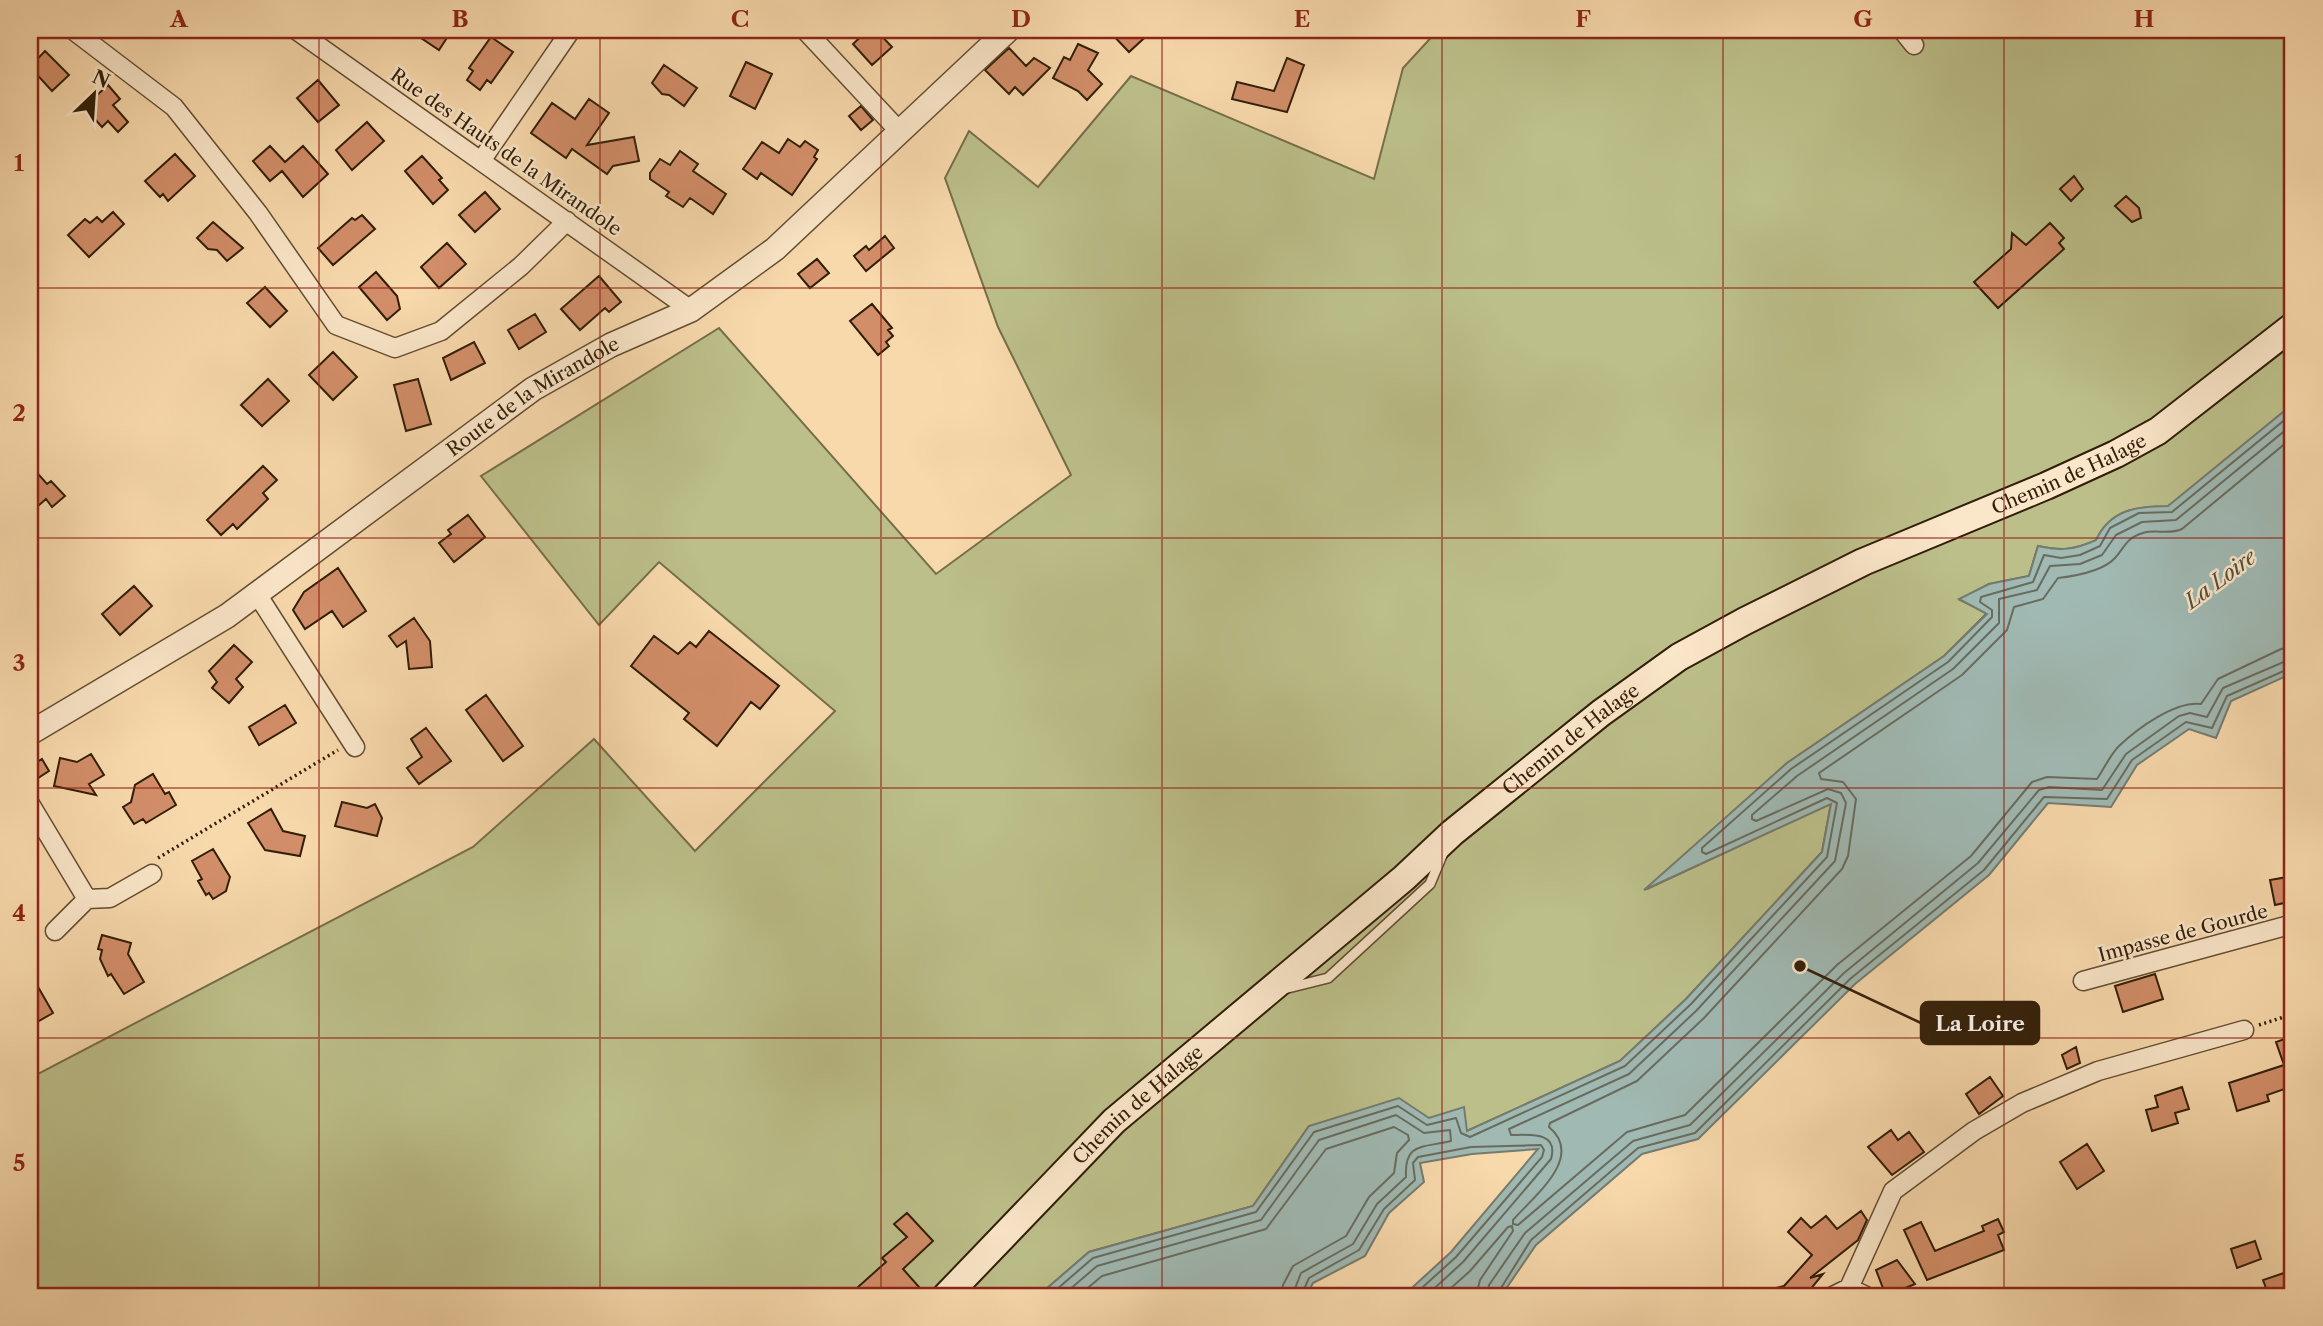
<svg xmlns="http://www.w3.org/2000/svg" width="2323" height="1326" font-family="'Libre Caslon Text',serif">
<rect width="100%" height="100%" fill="#f8d9ac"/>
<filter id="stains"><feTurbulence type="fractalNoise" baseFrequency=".00286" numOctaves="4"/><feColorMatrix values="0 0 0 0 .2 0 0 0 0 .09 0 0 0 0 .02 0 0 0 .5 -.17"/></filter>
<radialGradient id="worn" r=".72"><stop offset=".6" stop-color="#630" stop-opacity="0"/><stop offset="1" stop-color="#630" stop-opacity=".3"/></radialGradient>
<!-- green -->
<path fill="#bcbf8a" stroke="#766e49" stroke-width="2" d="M1438,30h855v374l-125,103c-32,-1 -58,3 -72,34 -22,9 -35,10 -58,5l-9,30 -40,8 -29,16 27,13 -43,43 -157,107 -140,126 184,-86 -9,49 -136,147 -66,62 -153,70 -39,-13 -119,8 -56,80 -164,46 -51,44h-1008v-218l443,-231 121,-108 101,112 140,-140 -176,-149 -60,63 -118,-149 238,-148 217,246 135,-99 -73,-148 -53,-149 24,-47 69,56 93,-111 243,103 29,-111z"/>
<!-- water -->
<path fill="#a0b9b3" stroke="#747b6f" stroke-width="2" d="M2293,404v269l-62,28 -15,37 -27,-9 -52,36 -26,42 -63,-4 -59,72 -134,109 -157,155 -56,15 -106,91 -35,51h-98l48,-44 87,-103 -66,5 -52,9 4,19 -35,31 -24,43 -52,27 -7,13h-268l51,-44 164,-46 56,-80 90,-28 30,20 35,-11 3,24 153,-70 66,-62 136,-147 9,-48 -187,86 143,-127 157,-107 43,-42 -28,-15 30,-15 40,-8 9,-30c23,5 36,4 58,-6 14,-30 40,-34 72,-34z"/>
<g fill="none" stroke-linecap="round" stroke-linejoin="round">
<!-- shore -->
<path stroke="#686c5e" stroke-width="2" d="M2293,437l-111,92c-13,6 -26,0 -39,4 -17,5 -18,14 -28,25 -13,14 -40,18 -57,20l-15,21 -29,8 -7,23 -45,45 -143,98 2,6 22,3 13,17 -8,57 -6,13 -138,149 -67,63 -87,42 -1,4c36,30 -15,69 -36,93v4l5,1 109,-93 58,-17 152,-150 134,-109 61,-74 15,-5 50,2c7,-10 13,-24 22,-33 19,-18 56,-45 82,-42l17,-25 63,-30 12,-2
M1049,1296l44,-38 163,-46 58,-80 84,-26 29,19 29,-7 5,15 9,4 155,-71 66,-62 136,-147 10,-54 -10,-5 -121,56 -4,-2v-4l89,-79 157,-107 44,-45v-7l-12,-8 1,-5 52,-15 11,-27 17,3 19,-3 20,-9 10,-18 29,-15 33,-1 121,-99
M1062,1296l35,-30 164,-46 58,-80 77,-25 28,18 26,-3 1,11c-28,7 -47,1 -45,36l-29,27 -24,40 -52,29 -9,23
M1078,1296l24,-20 164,-47 60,-80 68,-22 14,8 1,5 -12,13 -3,20 -25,24 -23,39 -53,30 -10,19 -2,11
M1301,1296l8,-18 50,-28 25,-41 31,-29 -2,-17 5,-6 53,-10 70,-2 3,5 -2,7 -86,100 -43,39
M1426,1296l37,-34 88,-103c8,-28 -22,-24 -40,-24l-2,-6 120,-55 67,-63 139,-150 11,-58 -5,-10 -13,-4 -72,32 -4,-2v-4l45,-39 156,-107 46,-46v-24l38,-9 13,-24 30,-2 22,-9 14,-20 26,-13 34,-2 117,-96
M1442,1296l28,-25 38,-44 4,-1 1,5 -33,49 -4,16
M1487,1296l2,-11 36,-52 108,-92 57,-16 154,-152 134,-110 61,-73 10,-3 53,3 24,-36 53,-38 11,-3 17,4 16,-29 70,-30
M1496,1296l35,-56 107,-92 57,-15 155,-154 134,-109 60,-73 63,2 25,-39 54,-38 26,6 15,-32 66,-29"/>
</g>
<!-- building -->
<path fill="#d28e69" stroke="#311e08" stroke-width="2" d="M409,30h43l-13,20z
M868,30h8l16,17 -20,18 -19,-21z
M1108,30h45l-24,22z
M491,37l22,15 -22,31 -4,-3 -7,10 -13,-10 6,-9 -4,-3z
M1078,44l20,9 -10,17 14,14 -15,16 -9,-9 -25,-13 11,-21 6,3z
M1009,48l17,18 8,-8 16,10 -27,27 -8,-8 -6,7 -24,-24z
M45,51l24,24 -17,16 -22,-24z
M1287,58l17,7 -17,47 -55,-13 5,-17 37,9z
M746,62l26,12 -17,35 -25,-13z
M664,65l33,23 -13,18 -15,-11 -7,-1 -10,-11z
M318,80l21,25 -21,17 -21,-24z
M108,85l12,14 -7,6 15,17 -10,10 -10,-11 -6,6 -18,-20z
M589,99l20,14 -22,32 47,-8 5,24 -26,5 -6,8 -35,-25 -6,9 -35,-25 21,-30 23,16z
M861,106l12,14 -12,10 -12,-14z
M367,122l17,19 -32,29 -16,-20z
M788,139l12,8 5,-6 13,9 -4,7 3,2 -25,36 -31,-22 -4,6 -14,-10 19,-27 17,11z
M270,146l15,16 18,-16 25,28 -25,23 -21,-26 -12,10 -17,-20z
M680,151l18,13 -5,7 33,23 -13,20 -23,-16 -7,9 -17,-11 3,-4 -19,-13v-6l10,-14 10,6z
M175,154l20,22 -27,25 -5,-7 -3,3 -15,-16z
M422,156l20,22 -3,2 9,10 -15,14 -28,-33z
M2074,176l9,13 -12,12 -11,-12z
M485,192l15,17 -25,23 -16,-17z
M2126,196l13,12 2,10 -9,4 -17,-16z
M113,212l11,12 -35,33 -21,-22 17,-16 5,4 7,-6 5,5z
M362,215l13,14 -42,36 -15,-17 34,-30 3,2z
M213,222l30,26 -16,13 -10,-11 -9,-1 -11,-11z
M2050,223l14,15 -5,5 5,6 -66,59 -24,-26 37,-33 1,-16 14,12z
M885,236l9,12 -28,23 -12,-15 12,-10 3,4z
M447,243l19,21 -27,24 -18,-21z
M817,259l12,14 -19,15 -12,-14z
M376,272l21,24 3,13 -13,11 -28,-33z
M599,276l22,26 -12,10 -4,-4 -25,22 -19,-21z
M265,287l22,24 -17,16 -23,-24z
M872,304l20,24 -4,2 5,6 -7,6 3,4 -11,9 -28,-34z
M535,314l11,18 -27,17 -11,-19z
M474,342l11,21 -34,17 -8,-22z
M333,352l24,25 -24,23 -24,-25z
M268,379l21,22 -27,25 -21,-21z
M418,379l13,45 -25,7 -12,-46z
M30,465l17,19 4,-3 14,15 -13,11 -6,-8 -16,14z
M263,466l14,14 -14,13 5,6 -31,30 -4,-5 -12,11 -14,-15z
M468,515l17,22 -31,25 -15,-19 12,-9 -3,-4z
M338,568l28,43 -23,16 -11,-16 -27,18 -12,-19 11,-18z
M134,586l18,20 -32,29 -18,-21z
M414,618l16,23 2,26 -23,2 -3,-28 -9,6 -8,-11z
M709,631l70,55 -19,23 -9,-7 -34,44 -33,-27 5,-6 -58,-47 23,-30 24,18 12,-12 6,5z
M234,645l18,17 -16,17 7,8 -14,16 -17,-15 5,-6 -8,-11z
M486,695l37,51 -20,15 -37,-51z
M285,705l11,18 -37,22 -10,-18z
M426,728l25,33 -32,23 -12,-16 15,-11 -11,-18z
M91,754l13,21 -15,9 7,11 -42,-9 6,-28 17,4z
M42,759l7,12 -11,7 -7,-12z
M153,774l12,20 4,-2 7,13 -30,18 -3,-4 -9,5 -11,-17 8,-5 4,-17z
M342,802l25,6 8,-4 7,14 -5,18 -42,-10z
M271,809l12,22 22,5 -5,20 -35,-6 -17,-27z
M213,849l17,28 -4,14 -13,8 -4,-6 -3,2 -8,-14 4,-2 -10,-18z
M2293,876v25l-18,4 -5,-25z
M102,935l29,8 -3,11 16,28 -20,12 -13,-20 -3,2 -8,-17 2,-9 -4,-1z
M30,973l23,40 -23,13z
M2155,974l8,25 -40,13 -8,-26z
M2290,1037l3,49 -26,9 2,6 -32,10 -8,-28 55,-18 -8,-23z
M2076,1047l4,16 -13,6 -5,-14z
M1990,1077l13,19 -24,18 -13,-20z
M2182,1087l7,22 -14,4 3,10 -26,8 -6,-21 12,-3 -3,-11z
M1891,1130l7,10 11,-8 15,20 -32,23 -24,-28z
M2087,1144l17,27 -27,18 -17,-27z
M1861,1211l6,9 -9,20 -48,38 13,-4 -18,22h-43l-1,-4 23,-6 28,-31 -24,-23 13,-14 10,10 15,-12 11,13z
M907,1213l26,28 -30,28 24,27h-79l38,-34 -4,-4 25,-21 -13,-13z
M1998,1219l6,13 -6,3 6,15 -77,30 -23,-50 17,-8 14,29 49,-20 -2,-5z
M2255,1241l6,18 -24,9 -6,-19z
M1897,1260l18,24 -29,12 -10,-26z
M2293,1270v22l-24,4 -6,-16z"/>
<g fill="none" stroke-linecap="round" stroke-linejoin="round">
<!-- service casing -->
<g stroke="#634d31" stroke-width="12">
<path id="service" d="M1284,989l44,-11 102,-94 13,-31"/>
</g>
<!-- minor casing -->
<g stroke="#634d31" stroke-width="21">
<path id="minor" d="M73,30l101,77 84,106 78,112 59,23 46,-17 80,-65 46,-45
M296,30l395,280
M805,30l95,102
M1902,30l12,15
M481,161l90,-131
M257,594l98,153
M30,804l57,95
M55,931l32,-32 23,-1 42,-24
M2083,981l210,-57
M1849,1288l44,-97 81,-60 48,-28 76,-32 146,-41
M1833,1296l16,-8 17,8"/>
</g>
<!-- tertiary casing -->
<g stroke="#634d31" stroke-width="26">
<g id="tertiary">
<path id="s1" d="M30,733l197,-117 306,-227 78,-44 80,-35 84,-61 233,-219"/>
</g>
</g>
<!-- secondary casing -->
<g stroke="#311e08" stroke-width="30">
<g id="secondary">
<path id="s2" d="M946,1296l168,-175 290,-243 48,-45 149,-120 78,-56 66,-36 118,-59 183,-76 70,-32 42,-23 135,-105"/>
</g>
</g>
<!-- path -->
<path stroke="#311e08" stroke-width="3.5" stroke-dasharray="2 3.5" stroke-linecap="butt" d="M158,858l180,-108
M2259,1025l34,-11"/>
<!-- service -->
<use href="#service" stroke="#fae6c9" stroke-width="9"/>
<!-- minor -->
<use href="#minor" stroke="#fae6c9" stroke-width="18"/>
<!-- tertiary -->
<use href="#tertiary" stroke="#fae6c9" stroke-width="23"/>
<!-- secondary -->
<use href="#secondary" stroke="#fae6c9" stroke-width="26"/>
</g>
<!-- grid -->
<path fill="none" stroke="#8f2418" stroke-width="2" stroke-opacity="0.55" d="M319,30v1266M600,30v1266M881,30v1266M1162,30v1266M1442,30v1266M1723,30v1266M2004,30v1266M30,288h2263M30,538h2263M30,788h2263M30,1038h2263"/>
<g text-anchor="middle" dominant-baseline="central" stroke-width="5" stroke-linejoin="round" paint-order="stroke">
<!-- street labels -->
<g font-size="19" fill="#311e08" stroke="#fae6c9">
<text transform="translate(506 152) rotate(35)">Rue des Hauts de la Mirandole</text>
<text stroke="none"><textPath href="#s1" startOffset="606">Route de la Mirandole</textPath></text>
<text stroke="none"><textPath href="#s2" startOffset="1405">Chemin de Halage</textPath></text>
<text stroke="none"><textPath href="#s2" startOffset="838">Chemin de Halage</textPath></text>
<text transform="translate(2183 933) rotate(-15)">Impasse de Gourde</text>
<text stroke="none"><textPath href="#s2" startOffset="271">Chemin de Halage</textPath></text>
</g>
<!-- water labels -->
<g font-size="21" font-style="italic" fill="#524c3b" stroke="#fae6c9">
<text transform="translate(2220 579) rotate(-37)">La Loire</text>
</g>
</g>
<!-- callouts -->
<path fill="none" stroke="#311e08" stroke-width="2.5" d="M1800 966L1921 1023"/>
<circle fill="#311e08" stroke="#fae6c9" stroke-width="2.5" cx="1800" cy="966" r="7"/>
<rect fill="#311e08" stroke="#311e08" stroke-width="2.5" x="1921" y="1002" width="118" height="42" rx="7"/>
<g font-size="21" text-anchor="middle" font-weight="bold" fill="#fff">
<text x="1980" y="1031">La Loire</text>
</g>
<!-- margin -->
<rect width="2323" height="1326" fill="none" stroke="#f8d9ac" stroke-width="77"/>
<!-- north arrow -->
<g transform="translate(94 94) rotate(25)" stroke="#fae6c9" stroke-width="5" paint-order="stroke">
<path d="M0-5L12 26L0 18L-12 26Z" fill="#311e08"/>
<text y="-10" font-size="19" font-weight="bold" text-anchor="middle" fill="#311e08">N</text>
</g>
<rect x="38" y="38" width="2246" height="1250" fill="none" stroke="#8f2418" stroke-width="2.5"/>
<g font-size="23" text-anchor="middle" font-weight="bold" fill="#8f2418">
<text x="179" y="27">A</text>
<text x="460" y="27">B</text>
<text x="740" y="27">C</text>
<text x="1021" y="27">D</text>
<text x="1302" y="27">E</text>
<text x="1583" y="27">F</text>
<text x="1863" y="27">G</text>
<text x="2144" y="27">H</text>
<text x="19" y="171">1</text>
<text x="19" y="421">2</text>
<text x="19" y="671">3</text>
<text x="19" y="921">4</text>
<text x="19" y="1171">5</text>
</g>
<rect width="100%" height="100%" filter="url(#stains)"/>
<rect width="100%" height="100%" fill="url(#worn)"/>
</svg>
